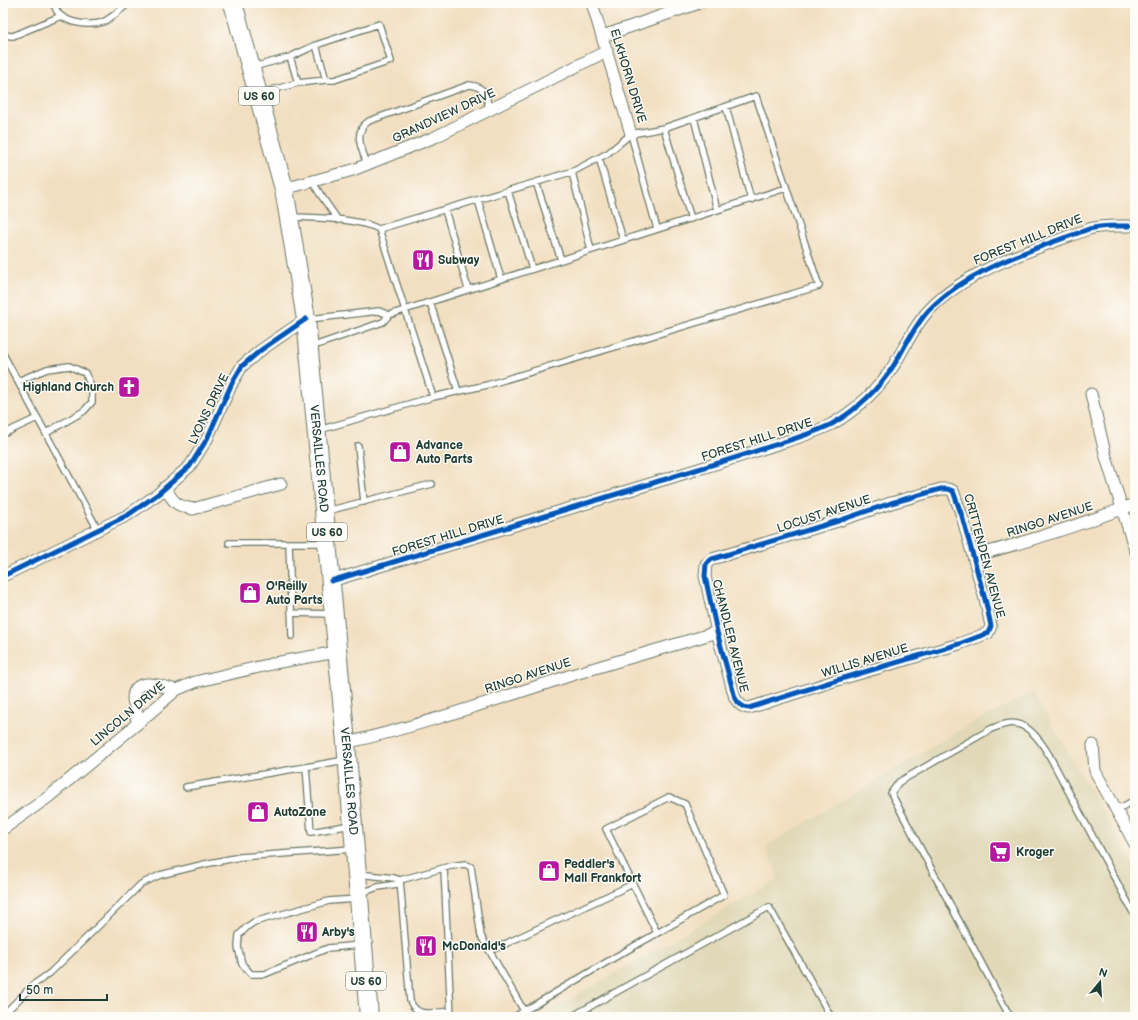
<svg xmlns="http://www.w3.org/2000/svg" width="1138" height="1020" font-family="'Balsamiq Sans',sans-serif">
<rect width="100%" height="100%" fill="#fdfcf7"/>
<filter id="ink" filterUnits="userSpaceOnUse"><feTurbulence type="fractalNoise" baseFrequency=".025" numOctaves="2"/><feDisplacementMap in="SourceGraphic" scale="8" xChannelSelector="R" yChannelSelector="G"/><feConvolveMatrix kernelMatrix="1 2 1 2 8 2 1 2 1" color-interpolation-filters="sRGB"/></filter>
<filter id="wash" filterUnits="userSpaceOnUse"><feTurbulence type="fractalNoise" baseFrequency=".012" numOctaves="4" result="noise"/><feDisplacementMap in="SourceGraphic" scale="16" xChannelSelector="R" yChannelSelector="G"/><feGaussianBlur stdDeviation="0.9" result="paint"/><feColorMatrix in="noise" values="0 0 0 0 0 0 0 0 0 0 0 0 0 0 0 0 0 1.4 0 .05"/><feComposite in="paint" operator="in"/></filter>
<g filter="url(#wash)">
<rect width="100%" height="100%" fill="#f2dfc1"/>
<!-- built -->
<path fill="#e0d8b7" d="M1033,692l102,174v144l-4,7h-592l239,-138 -12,-33 201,-120z"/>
</g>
<g filter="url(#ink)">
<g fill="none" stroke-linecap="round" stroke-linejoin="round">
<!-- service casing -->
<g stroke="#697665" stroke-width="8">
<path id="service" d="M53,3c2,4 4,10 8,13 11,8 30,10 42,6 9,-4 18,-13 26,-19
M3,35l10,1 48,-20
M316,45l63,-21 12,37 -57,19h-8
M290,57l26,-12 10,35 -28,3
M253,67l37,-10 8,26 -37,10
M726,107l25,93
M694,118l23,92
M664,128l27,91
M631,134l26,95
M599,158l24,82
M367,164c-5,-15 -15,-32 2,-43l100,-36c16,1 18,11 20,25
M572,172l19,78
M312,181l8,13 18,26
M536,182l25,78
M508,191l24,78
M478,200l23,79
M445,210l23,79
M292,217c25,1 64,1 87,12l54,168 -114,33
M379,229l195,-58 34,-18 23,-19 33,-6 92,-32 63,190 -332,99 -54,12
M430,302l28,89
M309,319l70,-8 10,4
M311,347l72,-25 6,-7 397,-127
M3,354l95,176
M18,381l29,-12 22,-3 16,7 7,15v14l-8,9 -38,22
M3,434l34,-16
M358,446l6,56
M327,511l105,-27
M229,543h95
M289,543l3,93
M291,613l40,1
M345,760l-39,7 5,65 40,-7
M186,787l120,-20
M1116,810l19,-10
M444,868l7,149
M359,874l35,4 6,2 51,-14 14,-2 6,3 10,69 43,75
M400,880l10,121c8,18 24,11 41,10
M361,893l17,-6 19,-3 3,-4
M357,899l-28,2 -75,21 -7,5 -8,8 -1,12 4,17 9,10h14l63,-26 32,-3
M490,951l143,-67
M3,1015l30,-30 17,-12 34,-33 57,-56 19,-9 45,-11 35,-7 113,-8
M514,1017l103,-61 107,-61 -39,-91 -16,-7 -63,32 51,104
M571,1017l198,-110 62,110
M1010,1017l-119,-224 8,-11 92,-53c5,-2 10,-4 15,-5 20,-5 34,16 43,31l86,161"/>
</g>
<!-- minor casing -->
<g stroke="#697665" stroke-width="13">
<path id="minor" d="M592,3l39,131
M603,36l96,-33
M284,189l69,-19 82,-33 172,-86
M1091,394l15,63 29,93
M165,487c8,15 11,19 28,22l88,-25
M941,489h7l5,2 9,25 24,87 5,23 -3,7 -29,11 -125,37 -85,27c-7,0 -11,-5 -14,-10l-18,-66 -12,-56 1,-12 6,-5 7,-2 119,-36 53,-18z
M973,556c55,-14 109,-32 162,-52
M3,576l125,-61 30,-21 32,-28 17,-27 25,-56 10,-17 19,-16 45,-31
M331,581c107,-33 215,-65 322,-98 38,-12 77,-23 115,-36 22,-7 44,-13 64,-23 26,-15 46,-34 62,-59 11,-18 20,-39 35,-55 40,-42 106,-61 160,-81 14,-4 25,-3 40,-3
M137,724c-1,-5 0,-11 -1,-16 -1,-3 -3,-5 -3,-9 0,-24 29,-13 43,-9
M346,743c77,-18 151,-44 226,-68 48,-15 97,-28 145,-43
M1093,745l2,26 40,73
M3,829l44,-31 90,-74 39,-34 19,-8 85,-20 57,-10"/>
</g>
<!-- trunk casing -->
<g stroke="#697665" stroke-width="20">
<g id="trunk">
<path id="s1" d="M233,3l51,186 22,130 40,424 23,274"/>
</g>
</g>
<!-- service -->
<use href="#service" stroke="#fff" stroke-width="5.5"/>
<!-- minor -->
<use href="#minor" stroke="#fff" stroke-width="11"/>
<!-- trunk -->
<use href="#trunk" stroke="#fff" stroke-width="18"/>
<!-- cycleway casing -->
<g stroke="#fdfcf7" stroke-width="8">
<path id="cycleway" d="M941,489h7l5,2 9,25 24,87 5,23 -3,7 -29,11 -125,37 -85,27c-7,0 -11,-5 -14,-10l-18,-66 -12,-56 1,-12 6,-5 7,-2 119,-36 53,-18z
M3,576l125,-61 30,-21 32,-28 17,-27 25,-56 10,-17 19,-16 45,-31
M331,581c107,-33 215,-65 322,-98 38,-12 77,-23 115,-36 22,-7 44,-13 64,-23 26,-15 46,-34 62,-59 11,-18 20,-39 35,-55 40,-42 106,-61 160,-81 14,-4 25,-3 40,-3"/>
</g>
<!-- cycleway -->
<use href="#cycleway" stroke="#0057b8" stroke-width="5"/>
</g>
</g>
<!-- icons -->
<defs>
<g id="restaurant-square" transform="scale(1.15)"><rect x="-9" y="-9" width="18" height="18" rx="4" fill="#b5179e" stroke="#fdfcf7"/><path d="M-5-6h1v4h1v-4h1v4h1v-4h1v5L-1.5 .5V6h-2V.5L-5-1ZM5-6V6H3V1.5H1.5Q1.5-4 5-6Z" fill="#fff"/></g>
<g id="church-square" transform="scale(1.15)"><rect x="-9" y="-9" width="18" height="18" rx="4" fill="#b5179e" stroke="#fdfcf7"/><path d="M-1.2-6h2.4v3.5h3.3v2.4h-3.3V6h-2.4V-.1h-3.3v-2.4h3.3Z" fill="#fff"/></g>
<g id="shop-square" transform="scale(1.15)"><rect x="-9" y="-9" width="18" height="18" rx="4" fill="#b5179e" stroke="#fdfcf7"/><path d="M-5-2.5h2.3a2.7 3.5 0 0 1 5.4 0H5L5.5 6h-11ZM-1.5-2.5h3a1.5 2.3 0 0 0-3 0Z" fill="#fff"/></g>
<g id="supermarket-square" transform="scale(1.15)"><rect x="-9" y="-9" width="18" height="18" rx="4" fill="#b5179e" stroke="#fdfcf7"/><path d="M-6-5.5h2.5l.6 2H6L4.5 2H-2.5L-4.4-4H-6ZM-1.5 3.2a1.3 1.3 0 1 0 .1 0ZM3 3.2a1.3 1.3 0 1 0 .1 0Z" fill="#fff"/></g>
</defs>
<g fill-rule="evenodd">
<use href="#restaurant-square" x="423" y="260"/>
<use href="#church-square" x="129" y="387"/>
<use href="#shop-square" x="400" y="452"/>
<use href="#shop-square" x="250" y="593"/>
<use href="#shop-square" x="258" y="812"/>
<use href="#supermarket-square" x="1000" y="852"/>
<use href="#shop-square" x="549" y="871"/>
<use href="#restaurant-square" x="307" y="932"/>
<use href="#restaurant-square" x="426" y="946"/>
</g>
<g text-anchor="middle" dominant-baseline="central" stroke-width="3" stroke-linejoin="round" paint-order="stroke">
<!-- shield labels -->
<g fill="#fdfcf7" stroke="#62766e" stroke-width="1">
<rect x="239" y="87" width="40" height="18" rx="3"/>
<rect x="307" y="523" width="40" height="18" rx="3"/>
<rect x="346" y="972" width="40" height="18" rx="3"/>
</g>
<g font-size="11" font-weight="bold" fill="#1f3d34">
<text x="259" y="96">US 60</text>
<text x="327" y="532">US 60</text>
<text x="366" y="981">US 60</text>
</g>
<!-- street labels -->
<g font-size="12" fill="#1f3d34" stroke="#fdfcf7">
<text transform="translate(628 76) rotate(73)">ELKHORN DRIVE</text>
<text transform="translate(444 116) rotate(-25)">GRANDVIEW DRIVE</text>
<text transform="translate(1028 240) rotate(-22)">FOREST HILL DRIVE</text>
<text transform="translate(209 409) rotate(-64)">LYONS DRIVE</text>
<text transform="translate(757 440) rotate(-18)">FOREST HILL DRIVE</text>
<text stroke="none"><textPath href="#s1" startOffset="465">VERSAILLES ROAD</textPath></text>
<text transform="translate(824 514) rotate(-18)">LOCUST AVENUE</text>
<text transform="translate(1050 520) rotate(-18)">RINGO AVENUE</text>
<text transform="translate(448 536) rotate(-17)">FOREST HILL DRIVE</text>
<text transform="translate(984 556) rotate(75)">CRITTENDEN AVENUE</text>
<text transform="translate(730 636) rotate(76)">CHANDLER AVENUE</text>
<text transform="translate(865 661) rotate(-17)">WILLIS AVENUE</text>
<text transform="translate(528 676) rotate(-18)">RINGO AVENUE</text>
<text transform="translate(128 714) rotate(-40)">LINCOLN DRIVE</text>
<text stroke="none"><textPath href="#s1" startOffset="789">VERSAILLES ROAD</textPath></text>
</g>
<!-- poi labels -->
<g font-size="12" font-weight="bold" fill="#1f3d34" stroke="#fdfcf7" text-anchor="start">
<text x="438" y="260">Subway</text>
<text x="114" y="387" text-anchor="end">Highland Church</text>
<text x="416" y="445">Advance<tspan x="416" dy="14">Auto Parts</tspan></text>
<text x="266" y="586">O'Reilly<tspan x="266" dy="14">Auto Parts</tspan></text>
<text x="274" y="812">AutoZone</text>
<text x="1016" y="852">Kroger</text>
<text x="564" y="864">Peddler's<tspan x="564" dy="14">Mall Frankfort</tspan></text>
<text x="322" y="932">Arby's</text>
<text x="442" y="946">McDonald's</text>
</g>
</g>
<!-- margin -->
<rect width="1138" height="1020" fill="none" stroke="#fdfcf7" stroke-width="16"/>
<!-- north arrow -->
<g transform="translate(1100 982) rotate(18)" stroke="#fdfcf7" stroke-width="3" paint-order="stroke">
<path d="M0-3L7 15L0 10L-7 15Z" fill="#1f3d34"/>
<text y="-6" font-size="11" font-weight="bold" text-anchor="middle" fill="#1f3d34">N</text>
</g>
<!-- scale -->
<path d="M20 994v6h87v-6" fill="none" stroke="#1f3d34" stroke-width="2"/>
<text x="26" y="994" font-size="12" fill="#1f3d34" stroke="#fdfcf7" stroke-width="3" paint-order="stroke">50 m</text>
</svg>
